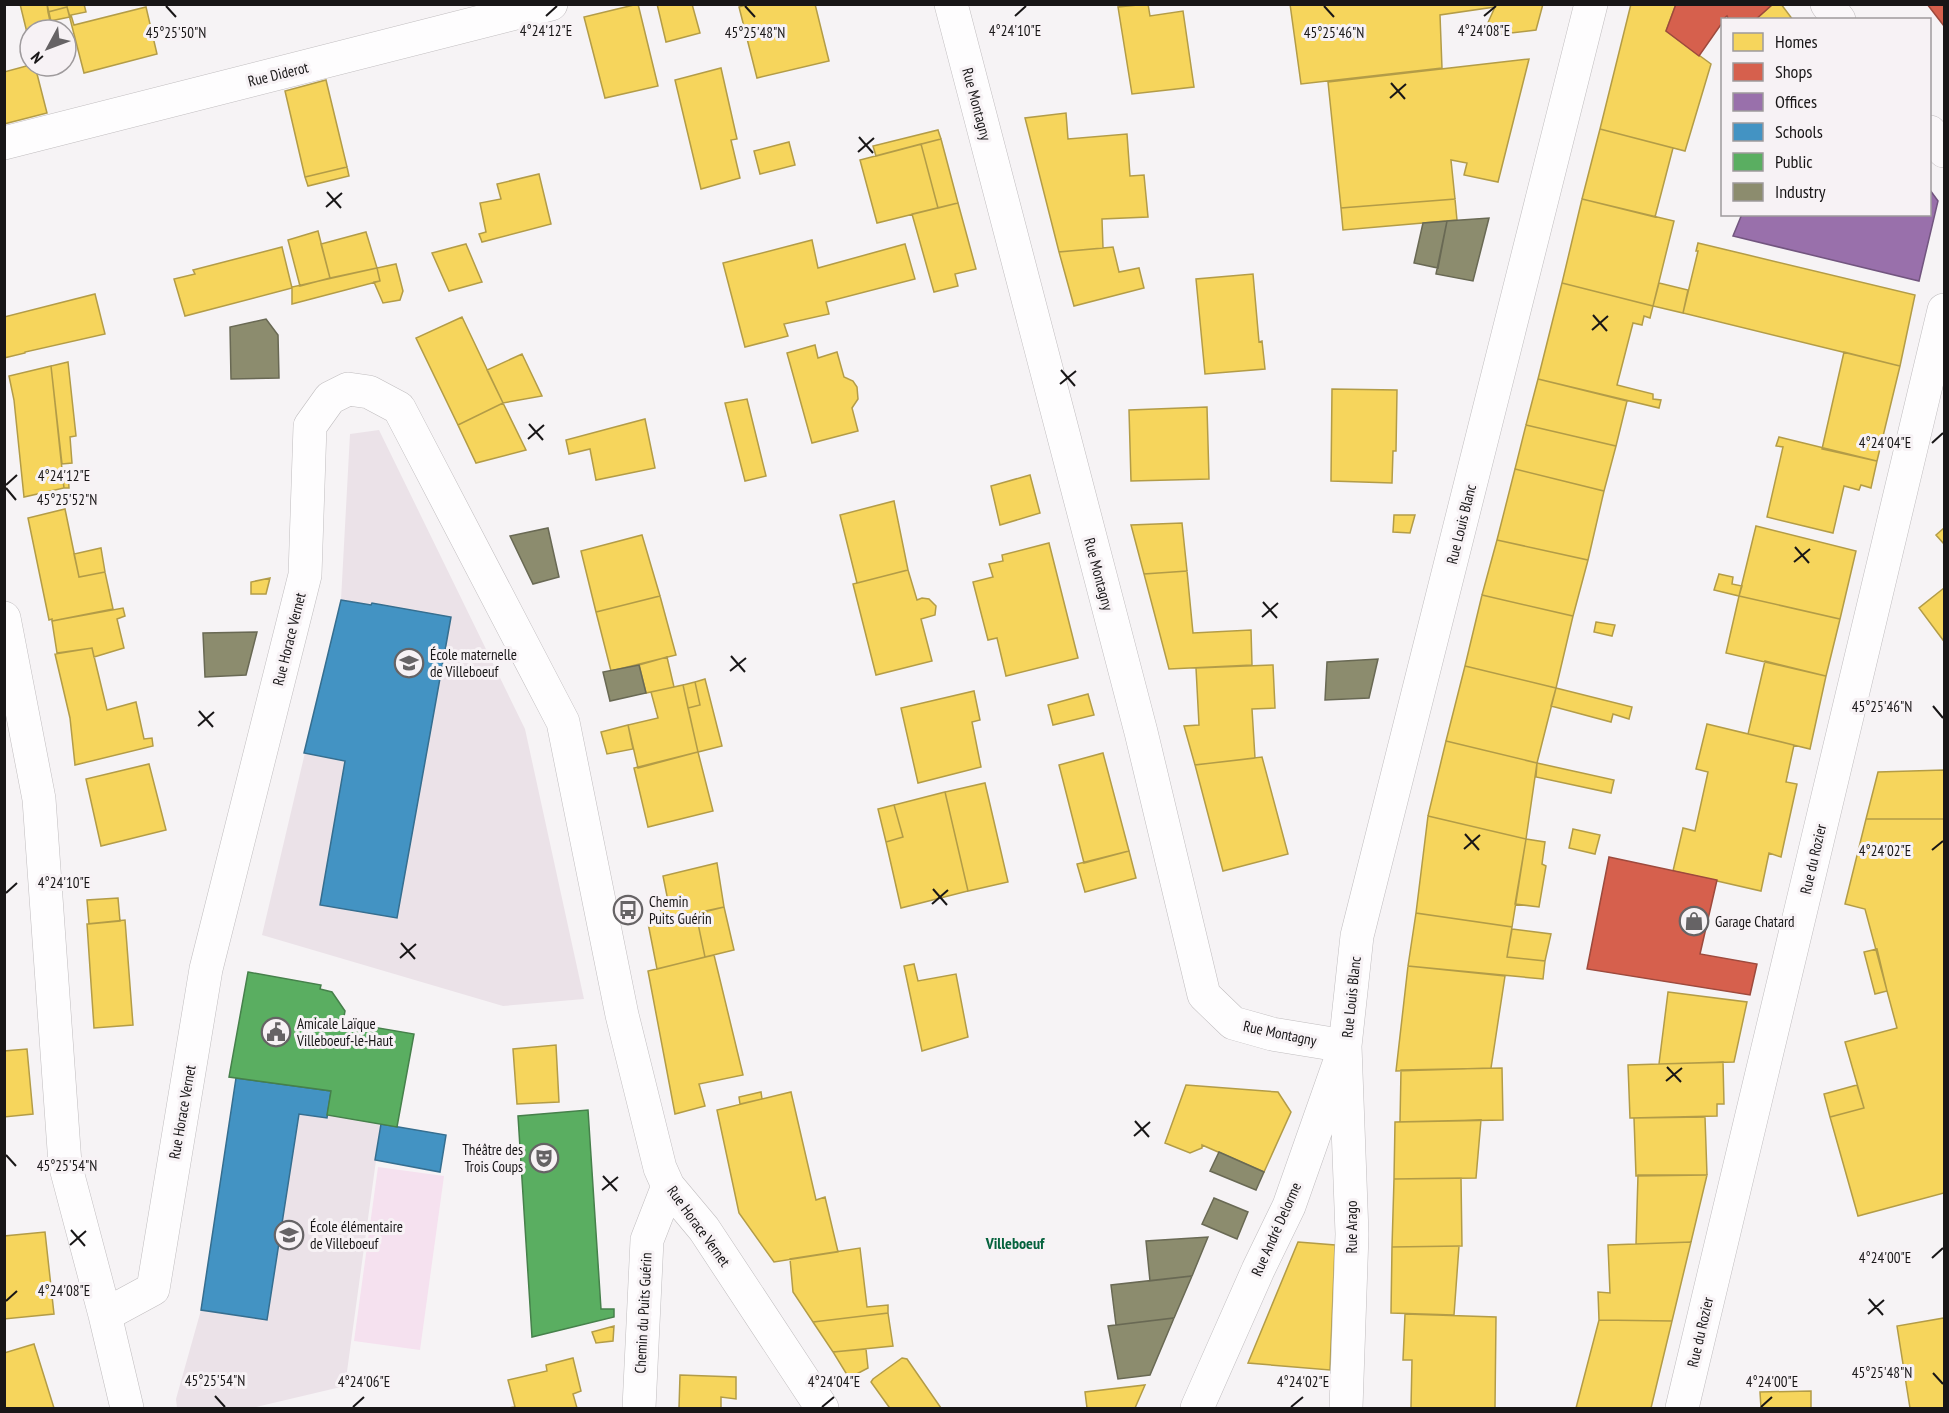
<svg xmlns="http://www.w3.org/2000/svg" width="1949" height="1413" font-family="'PT Sans Narrow',sans-serif">
<rect width="100%" height="100%" fill="#f6f3f5"/>
<!-- built -->
<path fill="#ebe2e8" d="M379,430l146,299 59,270 -81,7 -241,-71 79,-335 9,-166z
M232,1107l96,8 53,9 -36,262 -93,22h-75l-1,-9 25,-89z"/>
<!-- green -->
<path fill="#f5e1ef" d="M378,1167l66,9 -24,174 -66,-9z"/>
<!-- homes -->
<path fill="#f6d55c" stroke="#b39c47" stroke-width="1.5" d="M20,4h27l6,26h-23v15z
M47,4h37l2,8 -15,3 3,10 72,-18 11,47 -73,19 -17,-66 -19,5z
M638,4l20,82 -53,12 -21,-81z
M657,4h35l8,29 -34,9z
M749,4h66l14,57 -72,17 -18,-71z
M1148,4l2,12 33,-5 11,76 -62,7 -14,-87z
M1290,4h253l-7,26 -42,5 -8,-8 9,-20 -55,8 2,53 -141,16z
M1631,4h45l-10,27 45,33 -26,87 -85,-22z
M1773,4h8l12,16h-38z
M67,7l3,10 -20,4 -2,-9z
M1529,59l-31,123 -34,-7 3,-12 -16,-3 4,39 -114,9 -13,-126z
M30,65l5,1 12,47 -43,11v-52z
M721,68l16,71 -6,1 9,38 -39,11 -26,-109z
M326,80l21,87 -42,10 -20,-86z
M1066,113l2,26 59,-5 3,42 14,-1 4,42 -46,2 1,29 -44,4 -34,-134z
M1600,129l73,19 -18,69 -73,-18z
M938,130l3,9 -65,17 -3,-10z
M941,139l17,64 -20,5 -17,-64z
M789,142l6,23 -35,9 -6,-23z
M921,144l17,64 -61,15 -17,-63z
M347,167l2,9 -41,10 -3,-9z
M539,174l12,50 -69,18 -3,-8 7,-2 -6,-29 21,-4 -4,-15z
M1455,199l2,21 -114,10 -2,-22z
M1582,199l92,22 -21,85 -91,-23z
M958,203l18,66 -21,5 3,12 -24,6 -22,-78z
M318,231l12,47 -30,8 -12,-46z
M366,232l11,36 -47,10 -9,-34z
M812,240l6,28 87,-24 10,35 -89,23 3,12 -45,10 4,12 -43,11 -22,-84z
M1698,243l217,52 -15,71 -217,-53 15,-62h-2z
M466,244l16,38 -33,9 -17,-38z
M282,247l10,41 -107,28 -11,-37 21,-5 -2,-4z
M1113,247l6,25 20,-4 5,20 -70,18 -15,-54z
M396,264l7,27 -3,9 -17,3 -9,-21 6,-1 -3,-13z
M377,268l3,13 -88,23v-17z
M1253,274l6,68 3,-1 3,28 -60,5 -9,-95z
M1562,283l91,23 -3,12 -6,-2 -2,9 -9,-2 -16,62 36,9v5l8,1 -2,8 -121,-29z
M1659,283l29,7 -5,23 -30,-7z
M95,294l10,40 -80,18v1l-21,5v-41z
M462,317l41,86 -45,22 -42,-87z
M815,345l3,13 19,-6 7,25 9,4 4,6 1,12 -6,9 6,23 -46,12 -25,-90z
M1844,352l56,14 -23,95 -55,-12z
M522,354l20,42 -39,7 -16,-33z
M68,362l8,74 -6,1 2,26 -10,1 -11,-98z
M51,366l13,122 -40,9 -10,-97 -5,-24z
M1538,379l89,22 -11,45 -90,-21z
M1332,389l65,1 -1,61h-3l-1,32 -61,-2z
M747,399l19,77 -21,5 -20,-78z
M503,403l23,47 -50,13 -18,-38z
M1207,407l2,72 -78,2 -2,-71z
M645,419l10,49 -59,12 -6,-31 -21,5 -3,-14z
M1526,425l90,21 -12,45 -89,-22z
M1779,437l98,24 -6,27 -10,-3 -2,5 -15,-4 -11,47 -66,-16 16,-70 -7,-1z
M1515,469l89,22 -16,69 -91,-20z
M68,472l1,16h-5l-2,-15z
M1030,475l10,38 -40,12 -9,-39z
M894,501l14,69 -51,13 -17,-68z
M65,509l14,68 26,-5 8,37 -61,12v-2l-3,1 -21,-102z
M1394,515h21l-5,18 -17,-1z
M1182,523l5,48 -43,3 -13,-49z
M1756,526l100,25 -16,68 -101,-23z
M1944,528v16l-8,-9z
M642,535l18,61 -64,16 -15,-61z
M1497,540l91,20 -15,56 -91,-21z
M1049,543l29,115 -72,18 -9,-38 -9,2 -15,-58 20,-5 -4,-13 14,-3 -1,-6z
M101,548l4,24 -26,5 -5,-23z
M908,570l9,30 5,-2 7,1 7,7 -1,9 -14,4 11,42 -56,14 -23,-91z
M1187,571l6,62 58,-3 1,35 -83,4 -25,-95z
M1719,574l14,3 -1,7 10,2 -3,10 -25,-6z
M270,578l-4,16h-15v-12z
M1944,588v51l-1,1 -24,-32z
M1482,595l91,21 -17,72 -91,-22z
M660,596l16,59 -65,16 -15,-59z
M1739,596l101,23 -14,57 -100,-23z
M123,608l2,8 -8,3 7,29 -30,9 -2,-9 -35,5 -5,-32z
M1596,622l19,3 -3,11 -18,-4z
M92,648l15,62 29,-8 8,37 8,-1 1,8 -78,19 -5,-47 -15,-64z
M667,657l7,30 -28,6 -7,-28z
M1765,661l61,15 -16,73 -62,-15z
M1273,665l2,43 -23,1 3,49 -60,7 -11,-39 15,-1 -3,-57z
M1465,666l91,22 -19,75 -91,-22z
M705,679l17,67 -24,6 -10,-44 12,-3 -5,-23z
M695,682l5,23 -12,3 -5,-23z
M683,685l15,67 -60,16 -10,-43 30,-7 -7,-26z
M1556,688l76,19 -3,12 -16,-5 -2,8 -60,-16z
M974,691l6,29 -8,2 9,45 -63,16 -17,-75z
M1088,694l6,21 -41,10 -5,-20z
M1707,724l87,21 -8,37 11,2 -13,59 -3,14 -12,-4 -8,38 -88,-20 10,-43 12,3 13,-59 -12,-3z
M628,725l5,24 -26,5 -6,-22z
M1446,741l91,22 -11,76 -98,-23z
M698,752l15,59 -65,16 -14,-59z
M1103,753l26,98 -45,12 -25,-98z
M1262,757l26,97 -65,17 -28,-106z
M1537,763l77,17 -3,13 -75,-16z
M149,764l17,66 -65,16 -15,-67z
M1944,770v49h-78l12,-47z
M985,783l23,99 -40,9 -23,-99z
M945,792l23,99 -67,17 -15,-66 17,-5 -9,-32z
M894,805l9,32 -17,5 -8,-33z
M1428,816l98,23 -14,88 -96,-14z
M1866,819h78v374l-86,23 -28,-99 34,-9 -19,-66 52,-14 -32,-119 -20,-5z
M1573,829l27,6 -5,19 -26,-6z
M1526,839l19,3 -3,22 4,2 -7,41 -24,-3z
M1129,851l7,27 -51,14 -8,-28z
M717,863l7,44 -61,13 -3,-12 9,-2 -6,-30z
M118,898l2,23 -31,3 -2,-24z
M724,907l10,43 -29,7 -9,-43z
M1416,913l96,14 -5,30 38,4 -2,18 -135,-13z
M696,914l9,43 -48,12 -9,-46z
M125,920l8,105 -39,3 -7,-104z
M1512,929l39,5 -6,27 -38,-4z
M1877,949l10,42 -12,3 -11,-42z
M714,955l29,120 -44,9 6,22 -30,8 -27,-143z
M914,964l4,17 38,-7 12,63 -46,14 -18,-85z
M1408,966l97,10 -14,92 -95,3z
M1668,992l79,10 -13,60 -75,2z
M556,1045l3,57 -42,2 -4,-55z
M27,1049l6,65 -29,3v-66z
M1723,1062l1,42h-7v12l-87,2 -2,-53z
M1502,1068l1,52 -103,2 1,-52z
M1186,1085l92,7 13,20 -27,60 -62,-27v3l-12,5 -25,-10z
M1857,1085l7,23 -34,9 -6,-23z
M761,1092l1,7 -22,5 -1,-7z
M791,1092l25,108 9,-3 13,55 -64,10 -35,-49 -22,-103z
M1705,1117l2,58 -71,1 -2,-58z
M1481,1120l-5,58 -82,1 1,-57z
M1638,1175h69l-16,67 -55,2z
M1461,1178l1,68 -70,1 2,-68z
M45,1232l9,82 -50,5v-83z
M1298,1242l37,3 -5,125 -82,-7z
M1691,1242l-19,79 -73,-1 -1,-28 12,1 -2,-48z
M1459,1246l-5,69 -63,-2 1,-66z
M860,1248l7,59 21,-2v8l-75,9 -20,-30 -3,-33z
M888,1313l5,33 -60,6 -20,-30z
M1405,1314l91,3 -1,91h-84l1,-48h-9z
M1944,1318v90h-34l-13,-82z
M1599,1320l73,1 -21,87h-75z
M614,1326l-1,15 -17,2 -4,-11z
M34,1344l20,64h-50v-55z
M866,1349l2,19 -19,10 -16,-26z
M573,1358l8,33 -8,3 4,14h-69l7,-1 -7,-27 39,-9 -1,-6z
M902,1358l5,1 34,49h-53l1,-1 -18,-25 2,-3z
M680,1375l56,2v22l-15,-2v11h-42z
M1145,1385l-10,23h-48l-2,-16z
M1811,1391v17h-50l-1,-16z"/>
<!-- shops -->
<path fill="#d6604d" stroke="#9d4a3d" stroke-width="1.5" d="M1676,4h97l-18,16h-26l-2,-4 -5,4v3l-23,33 -33,-25z
M1927,4h17v22z
M1609,857l108,23 -17,74 57,10 -7,31 -163,-26z"/>
<!-- offices -->
<path fill="#9970ab" stroke="#72557f" stroke-width="1.5" d="M1930,190l8,11 -19,80 -186,-45 9,-22h188z"/>
<!-- schools -->
<path fill="#4393c3" stroke="#366e8f" stroke-width="1.5" d="M341,600l30,5 1,-2 79,14 -54,301 -77,-13 25,-144 -41,-8z
M236,1078l95,13 -4,27 -28,-4 -32,206 -66,-10z
M381,1124l65,11 -6,37 -65,-12z"/>
<!-- public -->
<path fill="#5aae61" stroke="#46804b" stroke-width="1.5" d="M248,972l73,13 -1,4 12,3 13,19 -2,11 71,12 -17,93 -70,-12 4,-24 -102,-14z
M588,1110l13,199h13v8l-82,20 -14,-221z"/>
<!-- industry -->
<path fill="#8c8c6e" stroke="#696954" stroke-width="1.5" d="M1489,218l-16,63 -37,-7 11,-53z
M1447,221l-9,47 -24,-5 9,-40z
M266,319l12,16 1,43 -48,1 -1,-52z
M548,528l11,49 -26,7 -23,-48z
M257,632l-11,43 -41,2 -2,-44z
M1378,659l-9,39 -44,2 2,-38z
M639,665l7,28 -36,8 -7,-29z
M1219,1152l45,20 -8,18 -46,-19z
M1214,1198l34,14 -11,27 -35,-15z
M1208,1237l-16,39 -42,5 -4,-40z
M1192,1276l-18,42 -58,7 -5,-40z
M1174,1318l-24,57 -32,4 -10,-53z"/>
<g fill="none" stroke-linecap="round" stroke-linejoin="round">
<!-- street casing -->
<g stroke="#c0bdbf" stroke-width="34">
<path id="street" d="M951,4l190,728 63,263 29,28 39,11 73,12
M4,143l547,-139
M4,618l35,181 26,365 40,151 22,93
M105,1315l48,-26 53,-320 99,-394 5,-149 20,-28 18,-9 21,3 30,16 164,314 59,293 38,153 8,18 36,43 118,179
M639,1408l8,-168 21,-54
M1197,1408l61,-138 31,-64 50,-142
M1346,1408l6,-174 -7,-188 12,-110 234,-932
M1682,1408l262,-1098"/>
</g>
<!-- secondary casing -->
<g stroke="#c0bdbf" stroke-width="34">
<path id="secondary" d="M1827,4l12,16
M1930,132l14,19"/>
</g>
<!-- street -->
<use href="#street" stroke="#fefdfe" stroke-width="33"/>
<!-- secondary -->
<use href="#secondary" stroke="#faf7f9" stroke-width="33"/>
</g>
<!-- ticks -->
<path fill="none" stroke="#181617" stroke-width="2" d="M166,6l10,11M745,6l10,11M1324,6l10,11M546,16l11,-10M1015,16l11,-10M1484,16l12,-10M1391,83l14,16M1390,98l16,-14M859,137l14,16M858,152l16,-14M327,192l14,16M326,207l16,-14M1593,315l14,16M1592,330l16,-14M1061,370l14,16M1060,384l16,-13M529,424l14,16M528,439l16,-14M1932,443l11,-10M6,485l11,-10M6,488l10,12M1795,547l14,16M1794,562l16,-13M1263,602l14,16M1262,617l16,-14M731,656l14,16M730,671l16,-13M1933,706l10,12M199,711l14,16M198,726l16,-14M1465,834l14,16M1464,849l16,-14M1932,850l11,-9M933,889l14,16M6,893l11,-10M932,904l16,-14M401,943l14,16M400,958l16,-14M1667,1067l14,15M1666,1081l16,-13M1135,1121l14,16M1134,1136l16,-14M6,1155l10,11M603,1176l14,15M602,1190l16,-13M71,1230l14,16M70,1245l16,-14M1932,1258l11,-10M1869,1299l14,16M6,1301l11,-10M1868,1314l16,-14M1933,1373l10,11M215,1396l10,11M353,1407l11,-10M822,1407l12,-10M1291,1407l12,-10M1761,1407l11,-10"/>
<!-- icons -->
<defs>
<g id="school-ring" transform="scale(1.5)"><circle r="9.5" fill="#f7f2f5" stroke="#666365" stroke-width="1.5"/><path d="M0-5L7-2L0 1L-7-2ZM-4 1L0 2.5L4 1V4Q0 6-4 4Z" fill="#666365"/></g>
<g id="bus-ring" transform="scale(1.5)"><circle r="9.5" fill="#f7f2f5" stroke="#666365" stroke-width="1.5"/><path d="M-5-6H5V4H4V6H2V4H-2V6H-4V4H-5ZM-3.5-4V0h7V-4ZM-3.5 1.2v1.5H-2V1.2ZM2 1.2v1.5H3.5V1.2Z" fill="#666365"/></g>
<g id="shop-ring" transform="scale(1.5)"><circle r="9.5" fill="#f7f2f5" stroke="#666365" stroke-width="1.5"/><path d="M-5-2.5h2.3a2.7 3.5 0 0 1 5.4 0H5L5.5 6h-11ZM-1.5-2.5h3a1.5 2.3 0 0 0-3 0Z" fill="#666365"/></g>
<g id="civic-ring" transform="scale(1.5)"><circle r="9.5" fill="#f7f2f5" stroke="#666365" stroke-width="1.5"/><path d="M-.6-6.5H3V-4.5H.6V-3L4-1V1h2V6H-6V1h2V-1L-.6-3ZM-1.2 2.5V6h2.4V2.5Z" fill="#666365"/></g>
<g id="theatre-ring" transform="scale(1.5)"><circle r="9.5" fill="#f7f2f5" stroke="#666365" stroke-width="1.5"/><path d="M-5-5.5Q0-4 5-5.5V0Q5 5 0 6Q-5 5-5 0ZM-3.3-2.5H-1v1.5H-3.3ZM1-2.5H3.3v1.5H1ZM-2.8 1Q0 5.5 2.8 1Z" fill="#666365"/></g>
</defs>
<g fill-rule="evenodd">
<use href="#school-ring" x="409" y="663"/>
<use href="#bus-ring" x="628" y="910"/>
<use href="#shop-ring" x="1694" y="921"/>
<use href="#civic-ring" x="276" y="1032"/>
<use href="#theatre-ring" x="544" y="1158"/>
<use href="#school-ring" x="289" y="1235"/>
</g>
<g text-anchor="middle" dominant-baseline="central" stroke-width="6" stroke-linejoin="round" paint-order="stroke">
<!-- street labels -->
<g font-size="15" fill="#181617" stroke="#f7f2f5">
<text transform="translate(278 74) rotate(-14)">Rue Diderot</text>
<text transform="translate(977 104) rotate(75)">Rue Montagny</text>
<text transform="translate(1461 524) rotate(-76)">Rue Louis Blanc</text>
<text transform="translate(1099 574) rotate(75)">Rue Montagny</text>
<text transform="translate(289 639) rotate(-76)">Rue Horace Vernet</text>
<text transform="translate(1813 859) rotate(-77)">Rue du Rozier</text>
<text transform="translate(1351 997) rotate(-84)">Rue Louis Blanc</text>
<text transform="translate(1280 1033) rotate(12)">Rue Montagny</text>
<text transform="translate(182 1112) rotate(-80)">Rue Horace Vernet</text>
<text transform="translate(699 1226) rotate(54)">Rue Horace Vernet</text>
<text transform="translate(1351 1227) rotate(-90)">Rue Arago</text>
<text transform="translate(1276 1229) rotate(-66)">Rue André Delorme</text>
<text transform="translate(643 1313) rotate(-87)">Chemin du Puits Guérin</text>
<text transform="translate(1700 1332) rotate(-77)">Rue du Rozier</text>
</g>
<!-- poi labels -->
<g font-size="15" fill="#181617" stroke="#f7f2f5" text-anchor="start">
<text x="430" y="654">École maternelle<tspan x="430" dy="17">de Villeboeuf</tspan></text>
<text x="649" y="901">Chemin<tspan x="649" dy="17">Puits Guérin</tspan></text>
<text x="1715" y="921">Garage Chatard</text>
<text x="297" y="1023">Amicale Laïque<tspan x="297" dy="17">Villeboeuf-le-Haut</tspan></text>
<text x="523" y="1149" text-anchor="end">Théâtre des<tspan x="523" dy="17">Trois Coups</tspan></text>
<text x="310" y="1226">École élémentaire<tspan x="310" dy="17">de Villeboeuf</tspan></text>
</g>
<!-- neighbourhood labels -->
<g font-size="16" font-weight="bold" fill="#05623d" stroke="#f7f2f5">
<text x="1015" y="1243">Villeboeuf</text>
</g>
</g>
<g font-size="15" text-anchor="middle" fill="#181617" stroke="#f7f2f5" stroke-width="6" stroke-linejoin="round" paint-order="stroke">
<text x="546" y="36">4°24'12"E</text>
<text x="1015" y="36">4°24'10"E</text>
<text x="1484" y="36">4°24'08"E</text>
<text x="176" y="38">45°25'50"N</text>
<text x="755" y="38">45°25'48"N</text>
<text x="1334" y="38">45°25'46"N</text>
<text x="1885" y="448">4°24'04"E</text>
<text x="64" y="481">4°24'12"E</text>
<text x="67" y="505">45°25'52"N</text>
<text x="1882" y="712">45°25'46"N</text>
<text x="1885" y="856">4°24'02"E</text>
<text x="64" y="888">4°24'10"E</text>
<text x="67" y="1171">45°25'54"N</text>
<text x="1885" y="1263">4°24'00"E</text>
<text x="64" y="1296">4°24'08"E</text>
<text x="1882" y="1378">45°25'48"N</text>
<text x="215" y="1386">45°25'54"N</text>
<text x="364" y="1387">4°24'06"E</text>
<text x="834" y="1387">4°24'04"E</text>
<text x="1303" y="1387">4°24'02"E</text>
<text x="1772" y="1387">4°24'00"E</text>
</g>
<!-- border -->
<rect width="1949" height="1413" fill="none" stroke="#181617" stroke-width="12"/>
<!-- legend -->
<rect x="1721" y="18" width="210" height="198" fill="#f7f2f5" stroke="#9e9a9c" stroke-width="1.5"/>
<rect x="1733" y="33" width="30" height="18" fill="#f6d55c" stroke="#9e9a9c" stroke-width="1.5"/>
<text x="1775" y="48" font-size="18" fill="#181617">Homes</text>
<rect x="1733" y="63" width="30" height="18" fill="#d6604d" stroke="#9e9a9c" stroke-width="1.5"/>
<text x="1775" y="78" font-size="18" fill="#181617">Shops</text>
<rect x="1733" y="93" width="30" height="18" fill="#9970ab" stroke="#9e9a9c" stroke-width="1.5"/>
<text x="1775" y="108" font-size="18" fill="#181617">Offices</text>
<rect x="1733" y="123" width="30" height="18" fill="#4393c3" stroke="#9e9a9c" stroke-width="1.5"/>
<text x="1775" y="138" font-size="18" fill="#181617">Schools</text>
<rect x="1733" y="153" width="30" height="18" fill="#5aae61" stroke="#9e9a9c" stroke-width="1.5"/>
<text x="1775" y="168" font-size="18" fill="#181617">Public</text>
<rect x="1733" y="183" width="30" height="18" fill="#8c8c6e" stroke="#9e9a9c" stroke-width="1.5"/>
<text x="1775" y="198" font-size="18" fill="#181617">Industry</text>
<!-- north arrow -->
<g transform="translate(48 48) rotate(229)"><circle r="28" fill="#f7f2f5" stroke="#9e9a9c" stroke-width="1.5"/>
<path d="M0-4.5L10 22L0 15L-10 22Z" fill="#666365"/>
<text y="-9" font-size="16" font-weight="bold" text-anchor="middle" fill="#181617">N</text>
</g>
</svg>
